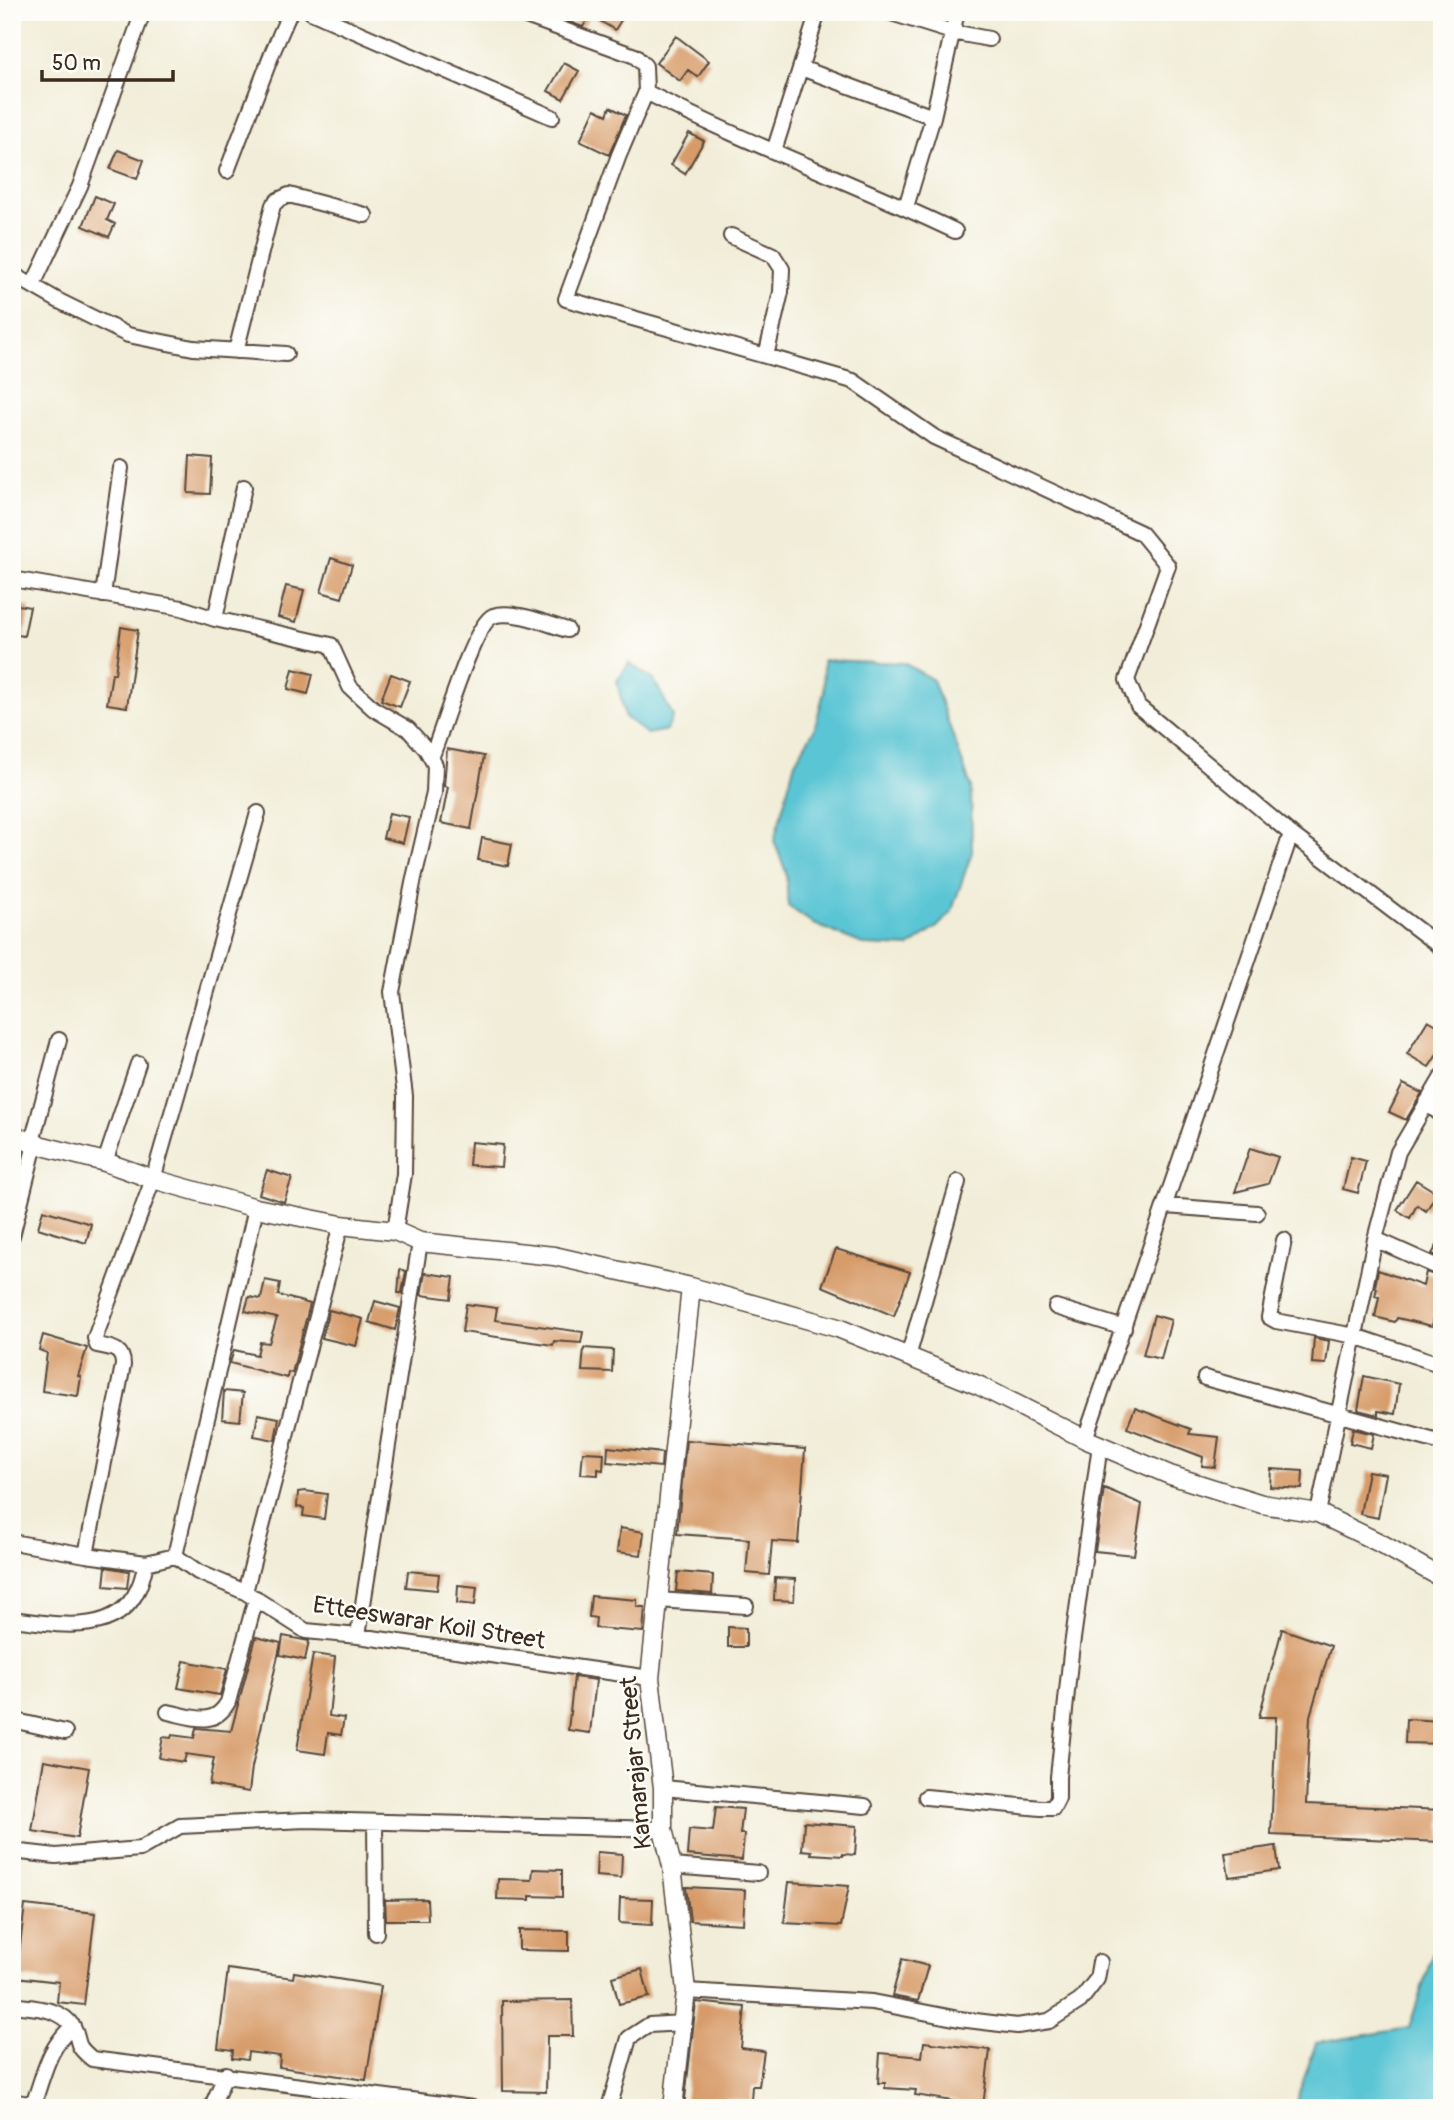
<svg xmlns="http://www.w3.org/2000/svg" width="1454" height="2120" font-family="Pangolin,sans-serif">
<rect width="100%" height="100%" fill="#fdfcf7"/>
<filter id="ink" filterUnits="userSpaceOnUse"><feTurbulence type="fractalNoise" baseFrequency=".0143" numOctaves="2"/><feDisplacementMap in="SourceGraphic" scale="14" xChannelSelector="R" yChannelSelector="G"/><feConvolveMatrix kernelMatrix="1 2 1 2 8 2 1 2 1" color-interpolation-filters="sRGB"/></filter>
<filter id="wash" filterUnits="userSpaceOnUse"><feTurbulence type="fractalNoise" baseFrequency=".00686" numOctaves="4" result="noise"/><feDisplacementMap in="SourceGraphic" scale="28" xChannelSelector="R" yChannelSelector="G"/><feGaussianBlur stdDeviation="1.57" result="paint"/><feColorMatrix in="noise" values="0 0 0 0 0 0 0 0 0 0 0 0 0 0 0 0 0 1.4 0 .05"/><feComposite in="paint" operator="in"/></filter>
<g filter="url(#wash)">
<rect width="100%" height="100%" fill="#f1edd8"/>
<!-- water -->
<path fill="#5ac5d4" stroke="#4a7879" stroke-width="2" d="M823,660l81,3 29,17 38,107 1,65 -21,61 -15,15 -27,19 -44,-2 -51,-21 -26,-18 -2,-34 -12,-31 21,-79 19,-32 10,-38z
M629,663l25,17 19,36 -6,14 -20,4 -22,-17 -8,-36z
M1442,1924v184h-148l22,-65 93,-15z"/>
<g id="blocks">
<!-- building -->
<path fill="#d79b69" d="M544,12h82l-11,18 -25,-15 -7,12z
M676,36l33,25 -11,16 -10,-7 -8,11 -24,-18z
M564,63l15,8 -16,28 -15,-8z
M610,107l16,8 -17,40 -29,-14 15,-32 12,6z
M689,133l15,8 -19,33 -14,-9z
M118,150l26,10 -7,19 -27,-10z
M95,196l19,8 -7,16 8,4 -6,13 -26,-11z
M190,456l22,2 -2,36 -22,-1z
M331,558l21,7 -10,33 -21,-6z
M286,586l18,4 -8,32 -18,-5z
M12,604l18,3 -6,29 -12,-2z
M121,627l17,3 -11,77 -20,-3 5,-31 3,1z
M293,669l20,5 -5,20 -20,-5z
M391,674l19,7 -10,26 -19,-7z
M447,749l37,7 -13,73 -30,-6 7,-36 -4,-1z
M389,813l20,4 -6,26 -20,-5z
M482,838l30,6 -4,22 -30,-6z
M1428,1020l14,8v19l-13,20 -22,-13z
M1403,1084l19,9 -16,27 -17,-8z
M471,1142l32,3 -2,22 -32,-2z
M1250,1148l28,9 -10,27 -33,8z
M1351,1157l15,4 -8,32 -15,-4z
M267,1170l25,8 -8,24 -25,-8z
M1416,1180l21,13 -11,18 -9,-6 -7,13 -13,-8z
M43,1210l48,14 -5,19 -48,-15z
M1442,1237v21l-10,-4z
M836,1249l74,23 -16,44 -72,-30z
M400,1270l6,1 -4,22h-4z
M1378,1270l45,16 3,-14 16,6v32l-6,-2 -4,18 -35,-8 -2,4 -20,-5 4,-20 -4,-1 2,-8 -2,-1z
M425,1273l29,4 -3,22 -30,-4z
M265,1280l15,3 -2,12 32,9 -18,69 -4,-1 -1,6 -57,-15 4,-13 23,5 3,-13 9,1 8,-25 -32,-7 4,-14 12,2z
M375,1301l25,7 -5,22 -26,-8z
M466,1304l31,4 -2,12 88,12 -2,11 -27,-2 -1,4 -91,-13z
M329,1310l34,9 -7,27 -34,-8z
M1154,1315l17,5 -10,39 -18,-4z
M43,1335l44,13 -9,28 3,1 -3,19 -36,-5 5,-38 -8,-3z
M1314,1338l15,3 -3,23 -14,-1z
M584,1348l29,2 -1,22 -30,-1z
M1364,1376l35,8 -4,30 -17,-3v4l-20,-5z
M224,1391l19,2 -3,28 -18,-2z
M1135,1408l56,21 -2,5 30,3 -4,30 -13,-1 1,-9 -76,-29z
M258,1414l21,4 -4,22 -21,-4z
M1353,1429l21,5 -3,14 -21,-5z
M686,1440l119,9 -7,94 -26,-2 -3,34 -23,-2 3,-34 -72,-5z
M608,1447l54,6 -1,14 -54,-5z
M583,1452l21,1 -1,17 -5,-1v6l-17,-1z
M1271,1469l32,2 -1,18 -32,-2z
M1368,1471l18,3 -8,44 -18,-4z
M1104,1488l38,16 -8,51 -39,-4z
M305,1491l22,3 -3,25 -21,-3 1,-8 -7,-1 1,-15z
M620,1528l24,4 -3,23 -24,-3z
M106,1567l23,4 -2,17 -23,-2z
M408,1571l31,3 -2,16 -31,-3z
M678,1572l35,3 -1,19 -36,-3z
M775,1578l20,1 -1,22 -20,-1z
M458,1585l19,2 -2,18 -18,-2z
M591,1596l46,4v7h8l-2,25 -48,-4 1,-10 -7,-1z
M728,1627l18,1v19h-18z
M1282,1629l49,17 -21,70 -4,88 136,6v32l-171,-7 5,-118h-17z
M283,1636l26,5 -4,19 -25,-5z
M256,1637l25,6 -29,124 -3,25 -40,-7 5,-27 -28,-4 -2,8 -25,-4 4,-21 8,1 1,-3 22,3 2,-10 35,3z
M313,1654l22,3 -6,59 15,2 -3,17 -13,-2 -3,21 -28,-4z
M184,1661l43,8 -7,26 -42,-7z
M574,1677l22,3 -6,53 -22,-3z
M1406,1719l36,2v23l-37,-1z
M44,1760l45,8 -12,70 -45,-7z
M716,1807l27,2 -3,25h4l-2,26 -55,-5 2,-26 24,2z
M804,1822l53,4 -2,29 -12,-1v2l-32,-2 1,-3 -10,-1z
M1276,1846l3,24 -50,7 -4,-24z
M597,1852l25,2 -1,24 -25,-2z
M533,1869l29,1v27l-32,-1v4l-33,-1 1,-20 34,1z
M789,1882l60,4 -8,40 -57,-3z
M686,1887l59,3 -2,34 -53,-3z
M620,1898l33,1 -1,26 -33,-2z
M427,1899l1,21h-42l-1,-20z
M25,1905l70,8 -11,92 -27,-3 2,-20 -43,-5z
M519,1930l50,1v20l-50,-1z
M902,1959l26,7 -10,35 -26,-5z
M228,1969l65,9 1,-6 87,14 -15,94 -87,-13 1,-11 -32,-4 -1,8 -15,-2 1,-8 -15,-2z
M642,1969l7,28 -30,7 -7,-27z
M572,2000l1,36h-26l-1,56 -43,-1 -1,-90z
M696,2002l49,5 -4,41 23,3 -5,35h-7l-1,15 -28,-3 -1,10h-38z
M924,2042l66,8 -7,56 -68,-11 1,-5 -31,-2v-5h-7l2,-30 42,4z"/>
</g>
</g>
<g filter="url(#ink)">
<use href="#blocks" fill-opacity="0" stroke="#56473a" stroke-width="2"/>
<g fill="none" stroke-linecap="round" stroke-linejoin="round">
<!-- minor casing -->
<g stroke="#56473a" stroke-width="18">
<path id="minor" d="M311,12l241,105
M515,12l120,44 10,10 1,26 -27,63 -53,144 287,82 81,56 207,96 27,33 -41,114 11,26 153,128 151,114
M888,12l64,20 37,7
M801,68l132,49
M646,92c100,52 207,90 309,139
M774,151l44,-139
M227,171l46,-120 17,-39
M906,207l27,-90 24,-105
M731,236l42,19 9,14 -1,23 -15,64
M12,274l47,27 69,34 65,13 93,6
M33,285l47,-99 63,-174
M236,351l37,-146 5,-5 11,-5 76,20
M12,579l170,29 33,11 116,26 19,42 24,22 34,20 18,20 9,16 -1,28 -20,85 -22,114 13,104 -1,78 -9,57
M103,595l18,-127
M215,619l29,-132
M431,758c11,-25 42,-134 62,-142 19,-7 55,8 74,14
M1426,1103l16,12
M32,1142l27,-102
M105,1162l33,-98
M1166,1206l91,7
M12,1236l23,-92
M1375,1239l67,30
M1284,1240l-15,77 7,4 79,15 87,29
M1056,1307l68,21
M908,1357l50,-175
M1205,1378l237,65
M1085,1439l206,-605
M1318,1513l57,-274 23,-87 44,-75
M12,1542l74,13 60,8 29,-7 23,16 47,20 61,39 52,5 292,42
M86,1555l37,-190c0,-17 -12,-17 -26,-20l-2,-7 58,-159 105,-366
M175,1556l81,-348
M245,1592l96,-367
M658,1600l88,6
M12,1619c42,5 104,19 126,-30 4,-8 6,-18 8,-26
M358,1636l62,-394
M168,1712c24,5 46,16 60,-10l28,-104
M12,1720l53,12
M663,1788l202,18
M926,1797l115,11h12l5,-10v-21l13,-124 29,-208
M375,1822l1,111
M12,1851l44,5 84,-7 40,-23 126,-6 357,9
M672,1866l86,7
M686,1991l186,11 87,17 58,7 32,-5 31,-20 17,-22 3,-17
M12,2005c20,3 49,2 61,22 9,17 -1,15 19,32l381,49
M12,2101l16,3 7,-5c10,-29 14,-52 38,-73
M211,2108l15,-34
M609,2108l20,-70 20,-13 34,-2"/>
</g>
<!-- tertiary casing -->
<g stroke="#56473a" stroke-width="21">
<path id="tertiary" d="M12,1135l23,9 70,18 48,17 103,29 85,17 54,6 25,11 134,14 137,31 147,41 142,58 105,53 85,36 92,29 56,9 62,30 62,35
M673,2108l13,-117 -14,-125 -9,-37v-41l-13,-110 41,-391"/>
</g>
<!-- minor -->
<use href="#minor" stroke="#fff" stroke-width="14"/>
<!-- tertiary -->
<use href="#tertiary" stroke="#fff" stroke-width="18"/>
</g>
</g>
<g text-anchor="middle" dominant-baseline="central" stroke-width="5" stroke-linejoin="round" paint-order="stroke">
<!-- street labels -->
<g font-size="24" fill="#3b2a1e" stroke="#fdfcf7">
<text transform="translate(429 1623) rotate(9)">Etteeswarar Koil Street</text>
<text transform="translate(636 1763) rotate(-95)">Kamarajar Street</text>
</g>
</g>
<!-- margin -->
<rect width="1454" height="2120" fill="none" stroke="#fdfcf7" stroke-width="42"/>
<!-- scale -->
<path d="M42 70v10h131v-10" fill="none" stroke="#3b2a1e" stroke-width="3.5"/>
<text x="52" y="70" font-size="21" fill="#3b2a1e" stroke="#fdfcf7" stroke-width="5" paint-order="stroke">50 m</text>
</svg>
